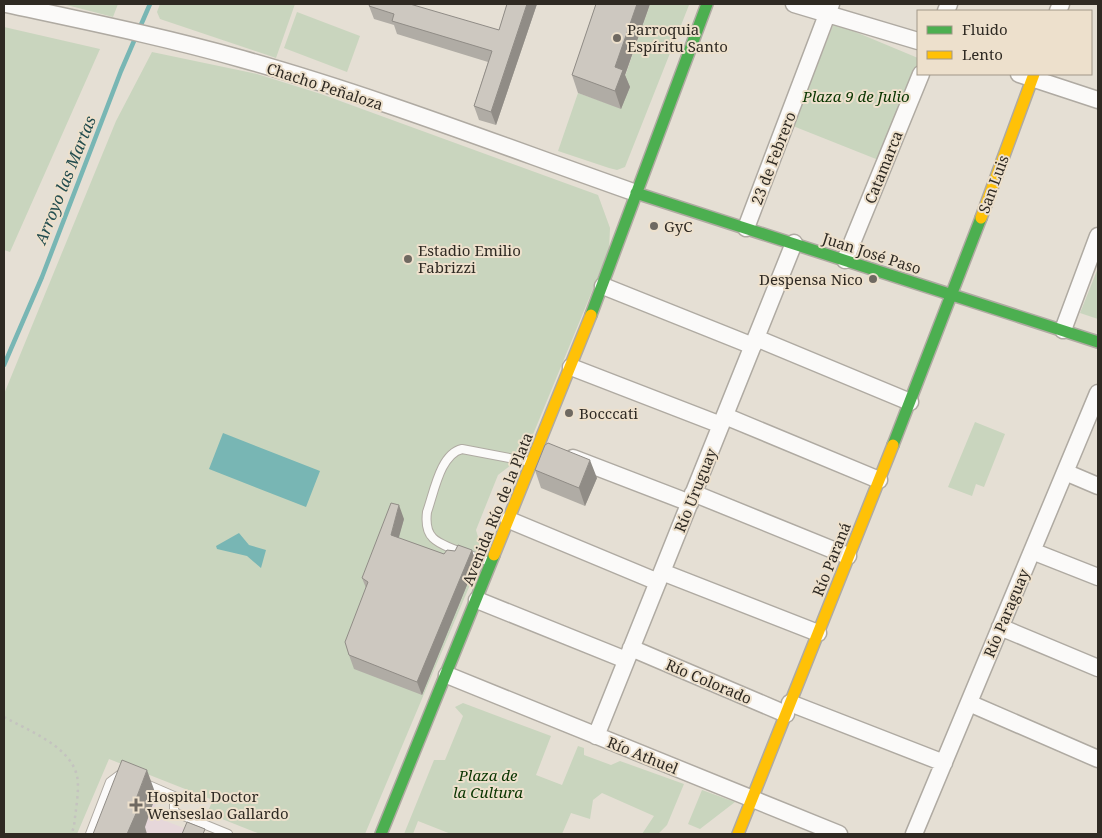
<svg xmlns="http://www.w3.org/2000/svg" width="1102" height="838" font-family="'Noto Serif',serif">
<rect width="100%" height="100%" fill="#e5dfd4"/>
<!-- medical -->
<path fill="#e6d7da" d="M143,788l16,8 -7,18 3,3 34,13 -2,4h-82z"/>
<!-- green -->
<path fill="#c9d5be" d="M63,4h55l-5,13z
M160,4h135l-19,54 -116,-39 -3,-7z
M650,4l39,1 -64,162 -8,3 -8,-2 -51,-17 20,-58 43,15 1,-23z
M297,12l63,24 -13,36 -63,-24z
M834,23l84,35v9l-37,94 -88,-35z
M4,27l96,22 -90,203 -6,-2z
M152,52l105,22 64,20 277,101 12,33 -1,22 -84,204 -27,21 -22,55 7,24 -118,280h-105l-53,-21 6,-13 -104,-41 -32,75h-73v-440l112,-273z
M1098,268v51l-18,-6z
M975,422l30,12 -21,53 -8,-3 -4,12 -24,-9z
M463,703l88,33 -15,39 26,10 16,-39 6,2v7l27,10 9,-4 64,23 -17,41 -9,9h-16l12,-18 -52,-23 -9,7 -3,19 -19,-6 -9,21h-111l-33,-13 -5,13h-9l30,-74h11l18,-44 -8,-9z
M702,790l33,12 -35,27 -12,-5z"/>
<!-- water -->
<path fill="#78b6b4" d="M223,433l97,38 -14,36 -97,-38z
M239,533l10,12 17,5 -5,18 -14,-12 -30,-7 -1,-3z"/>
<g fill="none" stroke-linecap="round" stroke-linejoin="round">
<!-- stream -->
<path stroke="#78b6b4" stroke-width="4.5" d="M4,365l38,-88 79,-206 29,-67"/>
<!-- lane casing -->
<g stroke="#afaaa2" stroke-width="10">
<path id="lane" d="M489,562c-14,-6 -46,-14 -56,-24 -7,-7 -7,-18 -6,-26 7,-19 13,-58 35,-63l68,13
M144,783l30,13v16l54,22
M90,834l20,-52 12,-9"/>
</g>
<!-- street casing -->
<g stroke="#afaaa2" stroke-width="19">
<path id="street" d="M6,4c79,17 158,33 236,55 133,37 263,88 394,134
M794,4l124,37
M946,11l3,-7
M1058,11l3,-7
M1019,74l79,26
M746,228l85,-224
M845,260l76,-186
M603,286l150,60
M1063,330l35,-94
M756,338l154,64
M571,367l150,58
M725,416l154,64
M573,458l117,45
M1065,472l33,14
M693,493l155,63
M509,520l149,62
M1032,551l66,26
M662,572l156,61
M477,600l149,60
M1000,627l98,41
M631,648l155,66
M447,675l392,159
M790,703l154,60
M969,703l129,56
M596,736l198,-493
M914,834l184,-441"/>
</g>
<!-- fast casing -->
<g stroke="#afaaa2" stroke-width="14">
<path id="fast" d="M636,193l462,149
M591,315l116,-311
M893,445l88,-227
M381,834l113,-279"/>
</g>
<!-- slow casing -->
<g stroke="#afaaa2" stroke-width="14">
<path id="slow" d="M981,218l53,-144
M494,555l97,-240
M738,834l155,-389"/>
</g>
<!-- path -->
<path stroke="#c4c3bf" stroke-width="2.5" stroke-dasharray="2.5 4" stroke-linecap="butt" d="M4,717c25,14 66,29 73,59 3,13 -2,37 -3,51l-3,7"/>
<!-- lane -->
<use href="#lane" stroke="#fbfaf9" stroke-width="8"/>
<!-- street -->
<use href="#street" stroke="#fbfaf9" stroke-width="16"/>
<!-- fast -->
<use href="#fast" stroke="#4caf50" stroke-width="11"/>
<!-- slow -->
<use href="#slow" stroke="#ffc107" stroke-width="11"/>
</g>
<!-- wall -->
<path fill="#b0aca5" d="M507,4h30l-41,121 -17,-5 -5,-14 14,-44 -91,-28 -3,-9 -20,-6 -5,-13 130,24z
M596,4h54l-25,71 5,12 -9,22 -43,-16 -6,-18z
M535,470l62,8 -12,28 -44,-18z
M404,519l-6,19 46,16 11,-3 17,-1 4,13 -54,132 -68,-26 -5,-14 17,-67 -4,-10z"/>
<!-- shaded-wall -->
<path fill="#908c86" d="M527,4h10l-41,121 -5,-13z
M637,4h13l-25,71 5,12 -9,22 -6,-18v-24z
M590,460l7,18 -12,28 -6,-18z
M399,505l5,14 -8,29 -5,-13z
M472,550l4,13 -54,132 -5,-13z
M147,770l9,25 -11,32 2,7h-20l6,-27z"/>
<!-- building -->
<path fill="#cdc8c0" stroke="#908c86" d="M370,4h40l89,26 8,-26h20l-36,108 -17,-6 18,-55 -100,-30 2,-7 -25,-8z
M596,4h41l-22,63 8,3 -8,21 -43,-16z
M548,443l42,17 -11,28 -44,-18 10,-25z
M391,503l8,2 -8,30 53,19 3,-4 8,1 3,-6 14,5 -55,132 -68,-27 -4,-13 23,-60 -6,-4z
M122,760l25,10 -14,37 5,2 -11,25h-34z
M187,822l18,7 -2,5h-21z"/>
<!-- markers -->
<g fill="#6f6961" stroke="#ede0cc" stroke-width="2">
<circle cx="617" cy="38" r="5"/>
<circle cx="654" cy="226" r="5"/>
<circle cx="408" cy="259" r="5"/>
<circle cx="873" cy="279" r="5"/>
<circle cx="569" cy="413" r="5"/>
<path d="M133.5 797.5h5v5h5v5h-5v5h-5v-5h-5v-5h5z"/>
</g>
<g text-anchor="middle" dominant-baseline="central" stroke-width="4" stroke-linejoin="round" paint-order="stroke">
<!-- poi labels -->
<g font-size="15" fill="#2f2a23" stroke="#ede0cc" text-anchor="start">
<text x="627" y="29">Parroquia<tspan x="627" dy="17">Espíritu Santo</tspan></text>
<text x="664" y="226">GyC</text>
<text x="418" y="250">Estadio Emilio<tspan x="418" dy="17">Fabrizzi</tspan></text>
<text x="863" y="279" text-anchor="end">Despensa Nico</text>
<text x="579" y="413">Bocccati</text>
<text x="147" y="796">Hospital Doctor<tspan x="147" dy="17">Wenseslao Gallardo</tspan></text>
</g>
<!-- street labels -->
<g font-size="15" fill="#2f2a23" stroke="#ede0cc">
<text transform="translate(325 86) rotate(18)">Chacho Peñaloza</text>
<text transform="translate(773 158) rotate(-69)">23 de Febrero</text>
<text transform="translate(883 167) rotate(-68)">Catamarca</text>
<text transform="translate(993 184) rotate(-70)">San Luis</text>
<text transform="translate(872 253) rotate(18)">Juan José Paso</text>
<text transform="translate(695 490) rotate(-68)">Río Uruguay</text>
<text transform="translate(497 509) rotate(-68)">Avenida Río de la Plata</text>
<text transform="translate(831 559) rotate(-68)">Río Paraná</text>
<text transform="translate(1006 613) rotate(-67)">Río Paraguay</text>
<text transform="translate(709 681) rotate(23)">Río Colorado</text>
<text transform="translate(643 755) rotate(22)">Río Athuel</text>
</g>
<!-- park labels -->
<g font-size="15" font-style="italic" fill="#093500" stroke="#ede0cc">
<text x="856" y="96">Plaza 9 de Julio</text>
<text x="488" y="775">Plaza de<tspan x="488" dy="17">la Cultura</tspan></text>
</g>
<!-- water labels -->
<g font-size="16" font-style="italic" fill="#224c4e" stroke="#ede0cc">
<text transform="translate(65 180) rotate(-68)">Arroyo las Martas</text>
</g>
</g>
<!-- border -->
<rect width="1102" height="838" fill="none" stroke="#2f2a23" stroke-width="10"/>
<!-- legend -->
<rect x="917" y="10" width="175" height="65" fill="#ede0cc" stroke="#a19788"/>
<rect x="927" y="26" width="25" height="8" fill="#4caf50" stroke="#a19788"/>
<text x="962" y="35" font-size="15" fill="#2f2a23">Fluido</text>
<rect x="927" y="51" width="25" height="8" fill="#ffc107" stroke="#a19788"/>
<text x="962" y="60" font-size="15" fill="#2f2a23">Lento</text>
</svg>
